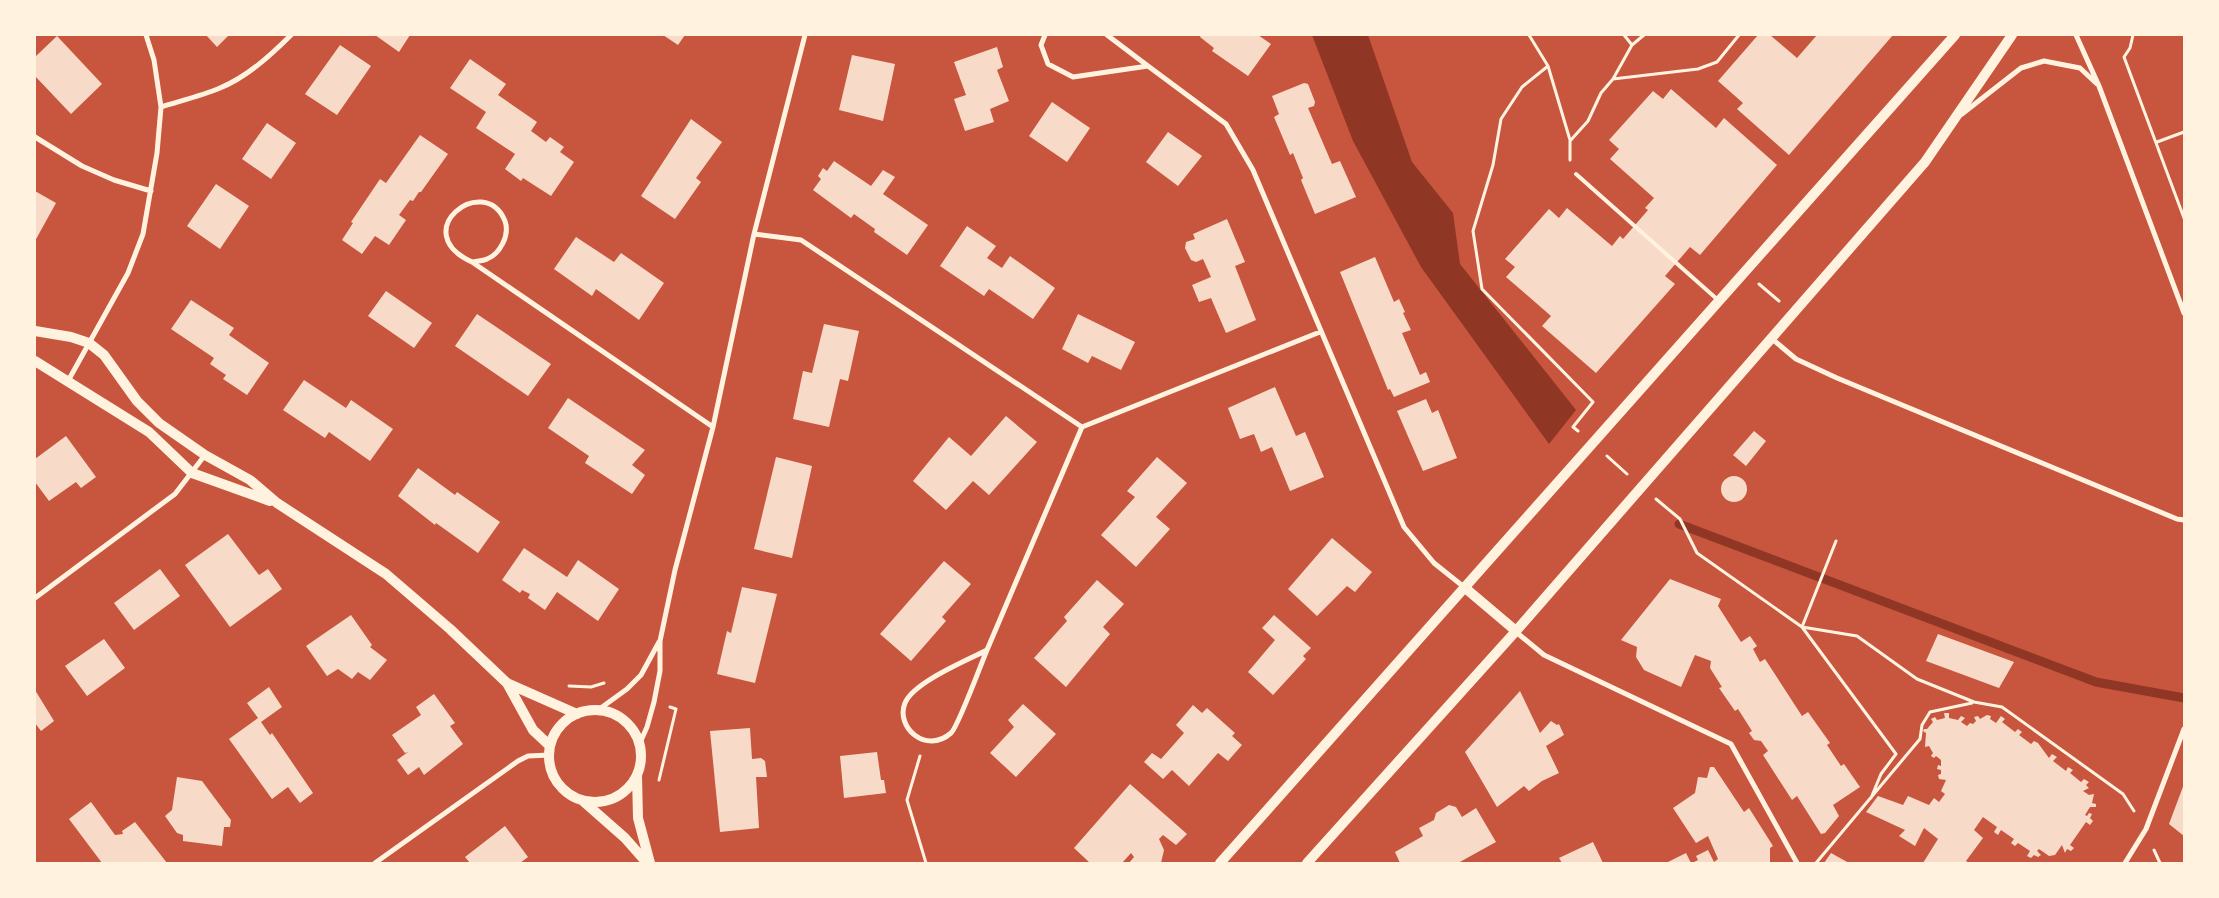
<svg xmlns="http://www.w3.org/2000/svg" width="2219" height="898" font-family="Signika,sans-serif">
<rect width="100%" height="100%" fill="#c8553d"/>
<!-- water -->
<path fill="#8f3625" d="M1312,35h56l44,127 41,51 7,51 116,146 -27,34 -128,-177 -68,-126z"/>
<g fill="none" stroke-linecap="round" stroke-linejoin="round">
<!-- stream -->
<path stroke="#8f3625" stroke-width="9" d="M1679,524l417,158 88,16"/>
</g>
<!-- building -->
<path fill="#f7dbc8" d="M206,35h23l-12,12z
M375,35h35l-11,17z
M663,35h22l-7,10z
M1201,35h57l13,9 -23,32 -36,-25 2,-3 -14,-11z
M1758,35h12l27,23 20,-23h76l-104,120 -52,-46 6,-6 -25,-22z
M57,36l45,48 -31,30 -36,-38v-19z
M340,45l31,21 -34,49 -32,-21z
M997,47l6,20 -6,3 12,31 -19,8 4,13 -29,9 -11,-32 12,-4 -12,-33z
M852,55l43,9 -12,57 -44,-11z
M470,59l36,25 -8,11 39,27 -6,9 15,11 4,-5 14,10 -4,5 14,10 -23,34 -28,-18 -2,3 -16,-12 10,-15 -39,-26 10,-16 -36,-24z
M1304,83l4,1 7,18 -1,4 -6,2 24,56 8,-3 16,36 -41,17 -14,-34 2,-2 -10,-25 -3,2 -16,-38 5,-3 -7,-18z
M1671,89l45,39 8,-10 53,47 -77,90 -10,-8 -25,29 10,8 -79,89 -54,-47 9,-10 -45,-39 9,-10 -10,-8 44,-50 10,9 8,-10 45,38 8,-10 3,3 25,-29 -3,-2 9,-10 -44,-39 9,-10 -10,-9 44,-49 10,8z
M1052,102l38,26 -23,34 -38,-26z
M691,119l31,23 -26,36 5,4 -26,37 -34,-23z
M267,123l29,20 -25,36 -29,-20z
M1168,132l34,24 -24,30 -32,-24z
M420,135l28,19 -27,38h-2l-6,9 -3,-1 -11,15 7,5 -17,25 -14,-9 -13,18 -20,-14 11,-17 -2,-1 29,-43 6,4z
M834,161l37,25 12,-16 12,7 -12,17 45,31 -21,30 -33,-23 1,-3 -21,-15 -3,4 -38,-28 8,-11 -3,-3 5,-8 4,3z
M216,184l33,22 -29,43 -33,-23z
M35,191l21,12 -21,38z
M1227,219l18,43 -10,4 21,54 -30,13 -15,-35 -12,4 -7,-17 19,-8 -8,-18 -7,3 -5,-2 -6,-12 1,-6 9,-3 -2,-5z
M967,226l29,20 -9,12 15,10 8,-12 45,32 -22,31 -44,-30 -5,7 -44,-30z
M576,237l38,25 7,-9 43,30 -25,37 -43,-31 -4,7 -38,-27z
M1375,257l19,45 5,-3 6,13 -2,1 8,17 -9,3 18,42 6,-3 4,10 -36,15 -4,-8 -2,1 -48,-118z
M386,291l46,32 -18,25 -46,-32z
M191,300l43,28 -5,7 40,28 -22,32 -24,-16 3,-4 -16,-11 4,-6 -43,-29z
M477,314l74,50 -23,32 -73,-50z
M1078,314l57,28 -14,28 -29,-14 -4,7 -26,-14z
M824,324l35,7 -11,50 -8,-2 -11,48 -36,-8 10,-48 9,2z
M304,380l42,28 5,-8 42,29 -23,32 -41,-29 -4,6 -42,-28z
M1275,387l21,49 9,-4 19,45 -34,14 -18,-44 -11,5 -7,-18 -14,5 -12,-31z
M568,398l77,52 -13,15 13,10 -13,19 -47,-31 4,-7 -41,-28z
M1426,399l6,14 6,-3 19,48 -34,13 -26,-60z
M1006,416l31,26 -48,53 -16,-14 -27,29 -33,-29 36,-44 22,19z
M1754,431l12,10 -20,25 -13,-11z
M66,436l30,41 -15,11 -5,-6 -27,19 -14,-19v-23z
M776,457l36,9 -20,92 -38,-9z
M1157,457l30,26 -31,34 14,12 -34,38 -35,-32 34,-38 -8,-6z
M418,468l37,27 2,-3 43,30 -22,31 -42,-30 -1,2 -37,-29z
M1721 489a13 13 0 1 1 26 0a13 13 0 1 1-26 0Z
M228,534l31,41 9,-6 14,20 -52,38 -45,-62z
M1332,538l40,34 -17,20 -8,-6 -30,30 -29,-27z
M524,548l43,29 11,-17 41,29 -21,32 -41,-29 -12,18 -17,-12 2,-4 -8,-4 -2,3 -18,-13z
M944,561l27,23 -29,33 4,4 -35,40 -31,-27z
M160,569l20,27 -46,34 -20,-27z
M1670,579l51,20 -3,7 23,36 9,-6 7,10 -4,3 7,13 5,-3 37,57 6,-4 22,31 -3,2 14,21 3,-2 16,23 -27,18 6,11 -14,17 -4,1 -24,-38 -5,4 -29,-45 5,-4 -7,-10 -7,-1 -5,-7 3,-2 -14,-22 -3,2 -16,-23 3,-1 -12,-19 1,-7 -16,-6 -14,32 -37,-17 -8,-13 1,-10 -16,-7z
M1097,580l27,24 -21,23 7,7 -44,53 -32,-29 33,-37 -3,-4z
M742,587l35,7 -22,89 -38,-9 10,-43 4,2z
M351,615l21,30 -2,2 17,13 -17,20 -12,-8 -6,7 -14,-10 -11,7 -21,-30z
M1274,615l37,33 -8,8 3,3 -33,36 -25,-23 27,-32 -13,-12z
M1938,634l76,28 -15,26 -73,-27z
M104,639l21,29 -38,28 -22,-30z
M269,687l13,20 -21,15 9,13 2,-2 41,60 -13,10 -12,-16 -16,12 -43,-60 29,-21 -11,-15z
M35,690l19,31 -13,10 -6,-8z
M1520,691l20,42 11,-12 6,4 2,-1 5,11 -18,11 13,27 -17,8 -13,10 -5,-5 -27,21 -32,-55z
M434,694l21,29 -5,3 13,18 -39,31 -5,-8 -11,8 -11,-15 11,-8 -3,1 -13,-18 29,-20 -5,-8z
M1023,704l33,30 -40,43 -26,-24 24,-26 -6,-7z
M1193,705l9,8 5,-5 28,25 -3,3 10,9 -14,16 -10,-8 -29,33 -17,-16 -9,9 -19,-17 8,-9 9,6 23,-26 -8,-8z
M1944,713h5v5l9,2 3,-4 4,2 -4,4 6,4 3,-3 3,1 3,-3 -2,-4 4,-1 2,3 7,-4 4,1 -1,3 6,4 5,-7 4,3 -3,3 13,10 3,-3 4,3 -3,3 12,9 3,-3 4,2 11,15 3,-4 5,3 -4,4 13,10 2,-4 5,3 -3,3 11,9 3,-3 5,3 -3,3 3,3 -6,3 6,4 5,-1 -2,9 4,1v3h-6l-5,8 2,1 2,-3 3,1 -2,4 3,3 -3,4 -4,-3 -16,23 4,3 -3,3 -4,-2 -2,4 -3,-8 -7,10 -6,1 -10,-7 -2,2 4,4 -3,2 -4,-2 -3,3 -4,-2 3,-5 -12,-8 -3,3 -4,-3 3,-4 -13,-9 -3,5 -4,-3 3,-5 -14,-10 -9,13 9,8 -17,23 3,2h-46l15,-24 -14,-11 -9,18 -16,-10 6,-6 -39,-18 12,-16 25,9 5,-9 21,9 5,-7 5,4 6,-8 -4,-3 5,-11 -7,-1 -1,-4 3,-1v-4l-4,-1 1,-4 3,1v-6l-5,-4 -2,2 -3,-2 2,-3 -4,-7 -4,1 1,-14 -3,-2 1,-2h3l6,-7 -2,-3 4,-2 2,3 8,-2z
M750,728l2,31 9,-1 4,3 2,16h-11l3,51 -39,4 -10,-101z
M877,752l4,28h3l2,13 -42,5 -4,-42z
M1710,767h4l30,45 5,-4 24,38 -3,2v15h-78l6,-3 -2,-4 12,-6 6,12 4,-3 -10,-23 -12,7 -23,-35 22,-15 3,-16 9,1z
M177,777l25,4 29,39 -1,7h-6l-2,19 -39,-5v-6l-6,-2 -12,-17 7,-6z
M1130,784l57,50 -11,11 -13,-10 -4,4 5,11 -3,13h-32l5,-6 -3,-4 -9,10h-32l-16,-15z
M2184,784v52l-15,-12z
M91,802l24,33 8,-1 -1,-3 13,-9 32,41h-65l-33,-44z
M1449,805l7,2 6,10 14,-9 20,34 -38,21h-58l-5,-11 28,-16 -4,-8 15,-8 2,-7z
M505,826l23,31 -8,6h-50l-5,-6z
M1593,842l10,21h-41l-3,-5z
M1686,853l5,10h-25z
M1831,853l18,10h-25z"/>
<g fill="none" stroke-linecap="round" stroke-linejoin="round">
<!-- path -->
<path stroke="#fff3e0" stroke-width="3" d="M1529,35l19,31 22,74
M1624,35l8,10
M2133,35l-3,13 -6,9 60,161
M1548,66l-26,21 -21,32 -8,46 -20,66 9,58 111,113 -20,25 5,4
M1613,79l19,-34 12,-10
M2157,142l27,-10
M1570,160v-19l18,-20 13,-28 12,-14 85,-10 19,-7 22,-27
M1759,284l20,17
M1607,456l20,18
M1656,499l24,20 17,34 105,74 55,9 60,43 57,23 28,5 121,87 11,17
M1836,541l-34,86 94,127 -15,20 -10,24
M569,686l22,1 13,-4
M920,756l-13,44 19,63
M659,780l17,-71 -6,-2
M2154,850l6,13
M1816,863l104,-124 2,-14 8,-13 42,-9"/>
<!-- service -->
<path stroke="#fff3e0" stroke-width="4" d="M1576,174l142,126"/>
<!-- minor -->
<path stroke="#fff3e0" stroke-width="5" d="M1045,35l-4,10 7,19 25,13 75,-11 -41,-31
M2076,35l23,51 85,227
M1148,66l78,58 27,46 151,357 30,36 30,24
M161,107c19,-6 40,-11 59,-19 27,-11 51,-33 71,-53
M1962,114l59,-46 23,-7 36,7 17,16
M35,137l47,29 32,14 37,11
M754,234l47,6 281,187 238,-95
M472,262c5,-1 11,-1 15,-3 13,-5 23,-24 18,-38 -21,-50 -99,11 -33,41l241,165
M1771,338l25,21 41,19 340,141 7,1
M68,381l60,-108 15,-39 14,-81 4,-46 -7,-47 -8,-25
M35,598l140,-104 30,-39
M1516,632l28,23 187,89 66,119
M987,650c-6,14 -29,77 -36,83 -25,22 -56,-6 -46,-30 9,-21 61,-42 82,-53z
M987,650l95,-223
M598,710l29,-21 14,-14 18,-33
M639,745l8,-18 7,-25 6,-31v-30l15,-71 38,-143 41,-193 51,-199
M375,863l143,-102 10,-5 21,-1
M2125,863l21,-34 38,-100"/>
<!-- secondary -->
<path stroke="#fff3e0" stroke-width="10" d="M35,331l36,6 18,6 15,12 33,46 22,22 46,32 45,25 27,23 109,71 64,55 57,54 26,47 17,16
M35,361l114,71 43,41 78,28
M1464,587l52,44
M507,683l70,31
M549 756a46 46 0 1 1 92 0a46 46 0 1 1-92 0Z
M637,776l1,42 12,45
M583,801l42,37 22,25
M1220,863l735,-828
M1307,863l209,-232 409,-469 87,-127"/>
</g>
<!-- border -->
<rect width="2219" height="898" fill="none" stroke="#fff3e0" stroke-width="72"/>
</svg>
